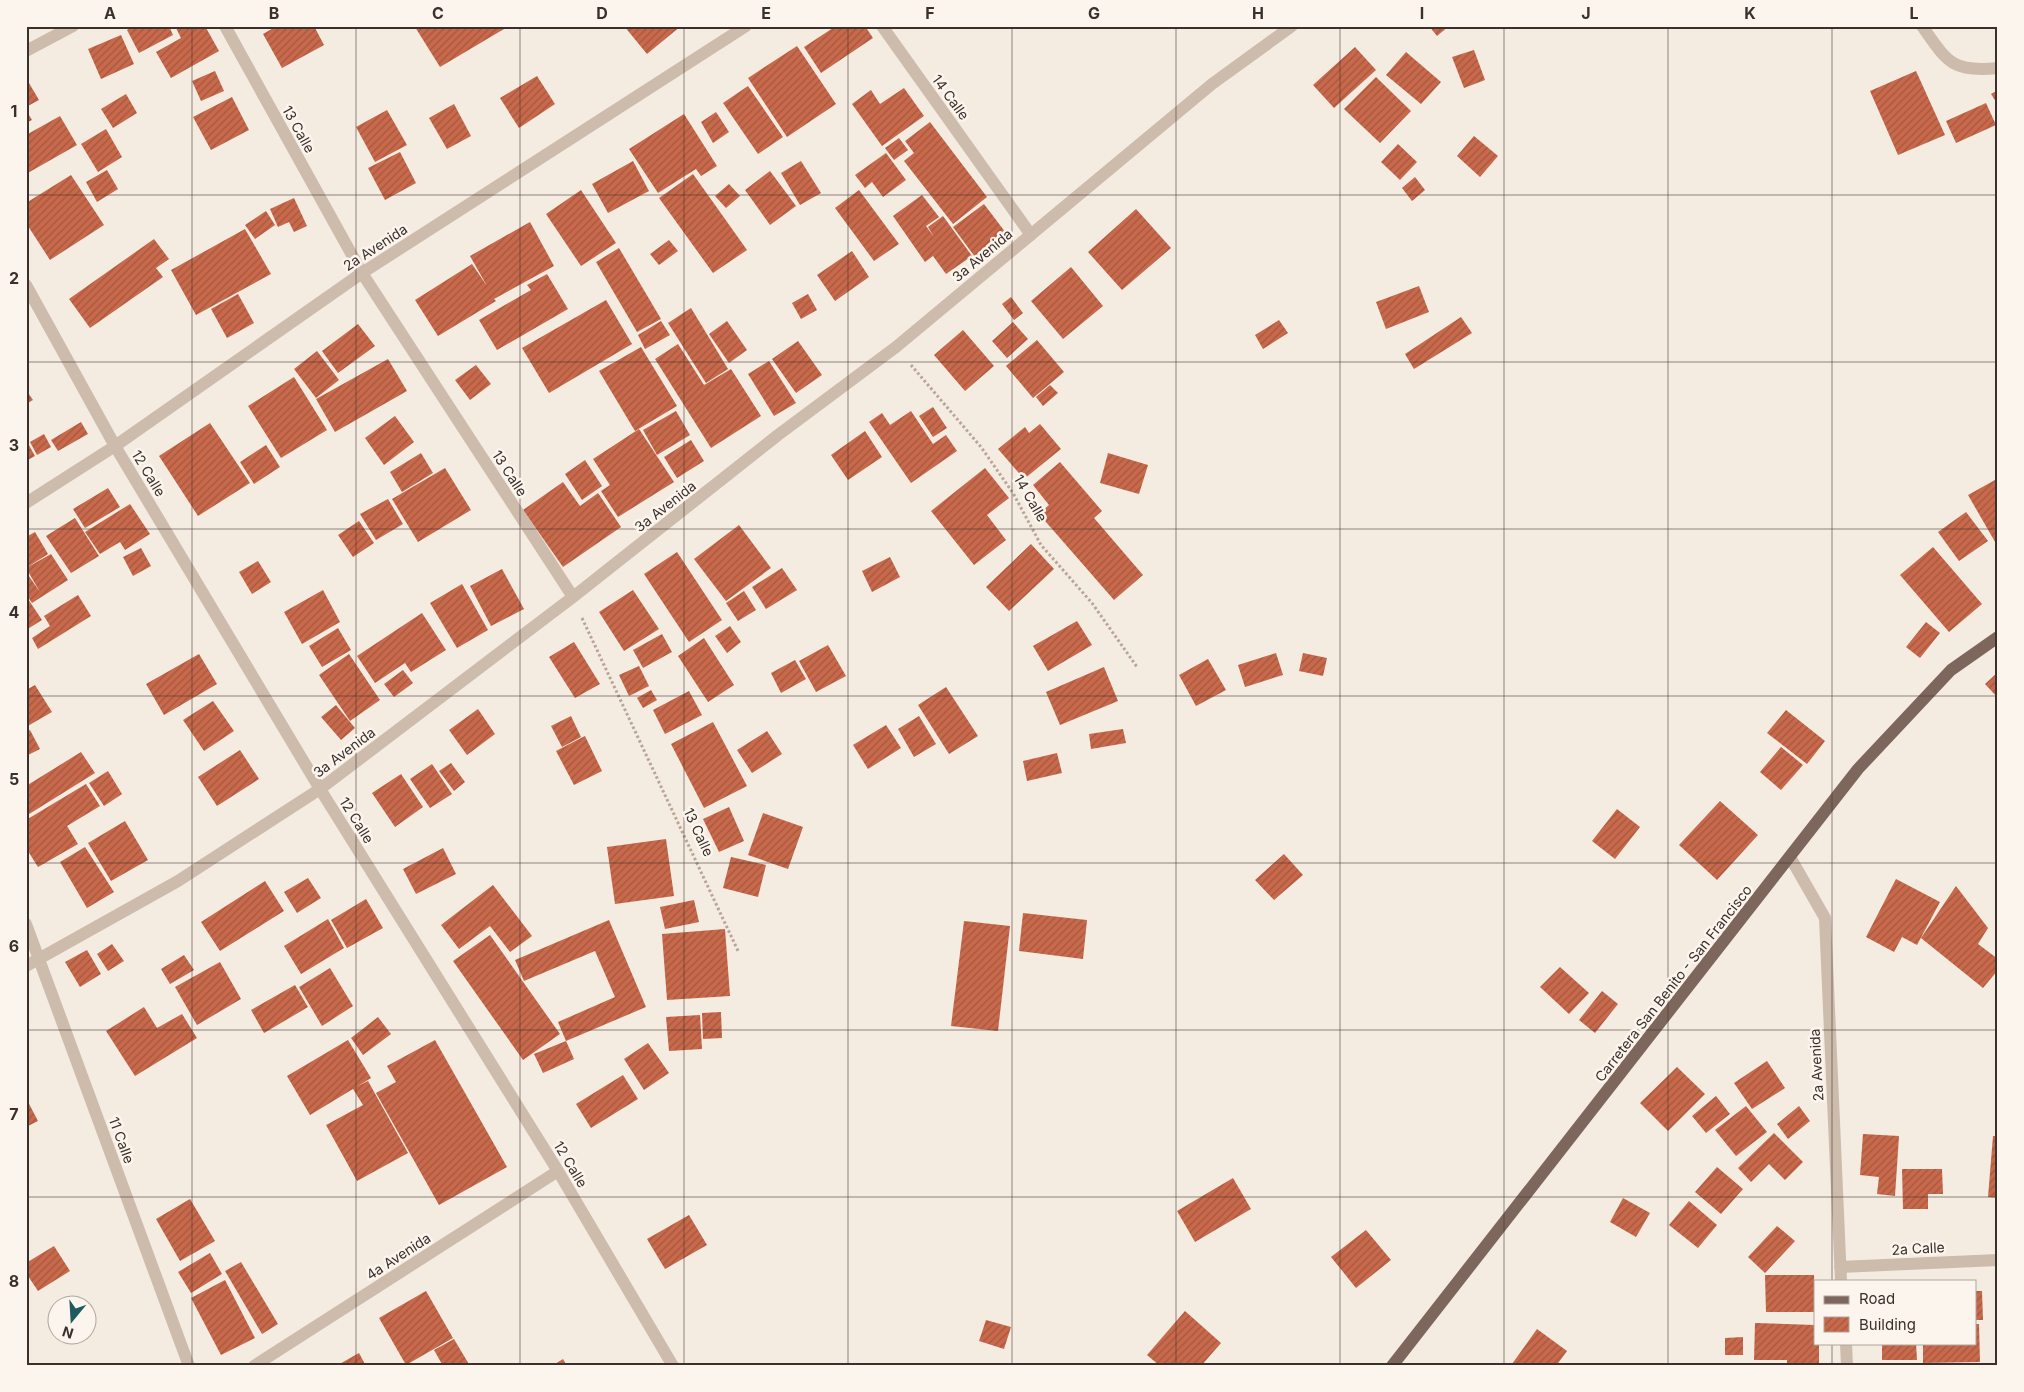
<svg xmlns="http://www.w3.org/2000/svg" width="2024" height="1392" font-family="Inter,sans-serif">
<defs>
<pattern id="building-hatch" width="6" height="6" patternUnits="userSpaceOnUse" patternTransform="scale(1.25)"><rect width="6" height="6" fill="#c8694b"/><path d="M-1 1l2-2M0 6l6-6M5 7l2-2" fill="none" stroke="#a4573f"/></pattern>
</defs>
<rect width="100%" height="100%" fill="#f4ebe1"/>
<!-- building -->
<path fill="url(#building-hatch)" d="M134,26h35l4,9 -34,18 -12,-23z
M175,26h30l14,25 -48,27 -15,-26 25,-14z
M277,26h37l10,19 -42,23 -19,-34z
M502,26l2,3 -64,38 -25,-40z
M624,26h57l-34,28z
M836,26h29l8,12 -52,35 -17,-26z
M1429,26h20l-12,10z
M121,35l13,29 -33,15 -13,-30z
M797,46l39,58 -49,33 -39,-59z
M1355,47l21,23 -42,38 -21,-23z
M1474,50l11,30 -21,8 -12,-31z
M1406,52l35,30 -20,22 -35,-29z
M215,71l9,20 -23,10 -9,-20z
M1916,71l29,64 -47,20 -28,-64z
M537,76l18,28 -36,24 -19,-30z
M1376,77l35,34 -31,32 -36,-34z
M29,83l10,17 -13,7v-23z
M748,86l35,51 -25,17 -35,-51z
M904,88l20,28 -42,30 -30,-42 19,-14 9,14z
M1998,90v15l-7,-11z
M126,94l11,19 -24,15 -12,-19z
M232,97l17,33 -38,20 -18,-33z
M1986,103l10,22 -40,18 -10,-22z
M454,104l17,32 -24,13 -18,-31z
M26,110l6,10 -6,3z
M387,110l20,35 -32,17 -19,-35z
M716,112l13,20 -16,11 -12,-21z
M684,114l33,52 -16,10 -5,-7 -38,24 -29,-44z
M60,116l17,29 -51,29v-39z
M930,122l57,75 -34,27 -49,-63 10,-8 -9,-12z
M106,129l16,28 -24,15 -17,-28z
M1474,136l24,20 -18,21 -23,-21z
M899,138l9,12 -14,10 -9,-12z
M1398,144l19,18 -17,18 -19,-18z
M400,152l16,31 -31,17 -17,-32z
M886,153l20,27 -23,17 -11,-15 -7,6 -10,-13z
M633,161l16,30 -41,22 -16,-29z
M801,161l20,32 -21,12 -19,-32z
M107,170l11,19 -21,13 -11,-20z
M770,171l26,35 -26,19 -25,-35z
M693,174l54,76 -34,23 -54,-75z
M71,175l33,50 -54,35 -24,-37v-20z
M1415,177l10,13 -13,11 -10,-13z
M729,184l11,12 -14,12 -11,-12z
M581,190l35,53 -35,23 -35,-52z
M859,190l40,54 -25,17 -39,-53z
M922,195l17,22 -13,9 8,11 -6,-10 15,-11 29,40 -26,18 -13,-18 -8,6 -32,-46z
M294,198l13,28 -13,6 -5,-10 -11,5 -8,-18z
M984,204l22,29 -31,24 -22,-30z
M1136,209l35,39 -49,42 -34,-38z
M266,211l9,14 -20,14 -10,-14z
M530,222l24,44 -60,33 2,2 -58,35 -23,-36 57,-36 15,22 -17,-30z
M245,229l26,45 -75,41 -25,-45z
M154,239l15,20 -13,9 7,9 -73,51 -21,-29z
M669,240l9,11 -19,14 -9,-11z
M619,248l42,71 -24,13 -41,-70z
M852,251l17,26 -34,24 -18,-26z
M1071,267l32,39 -40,33 -32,-38z
M547,274l21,35 -71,41 -18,-30 52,-30 -4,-5z
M1419,286l10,26 -43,17 -10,-27z
M238,294l16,29 -27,15 -16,-29z
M808,294l9,16 -16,9 -9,-16z
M1011,297l12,16 -9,7 -12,-16z
M606,300l26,44 -83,49 -27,-45z
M691,308l37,61 -22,14 -38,-60z
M1461,317l11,16 -58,36 -9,-15z
M1279,320l9,13 -25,16 -8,-14z
M661,321l9,14 -25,14 -7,-14z
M727,321l20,29 -18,13 -20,-29z
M1013,322l15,17 -21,19 -15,-17z
M358,324l17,22 -37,27 -16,-22z
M963,330l31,36 -29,25 -31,-36z
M1037,340l27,32 -31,26 -27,-32z
M798,341l24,34 -26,18 -24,-34z
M678,344l26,41 27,-16 30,47 -50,32 -56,-89z
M641,347l36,59 -42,25 -36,-60z
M317,351l22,29 -23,18 -22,-29z
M388,359l19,32 -72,41 -19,-33z
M769,361l27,42 -22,13 -26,-42z
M476,365l15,19 -21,16 -15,-20z
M294,377l33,53 -46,28 -33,-52z
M1050,385l8,8 -15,13 -7,-9z
M26,390l7,10 -7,4z
M933,407l14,21 -14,9 -14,-21z
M676,411l14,24 -33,20 -14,-25z
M911,411l22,33 13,-9 11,16 -46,32 -42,-61 13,-9 8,12z
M395,416l19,26 -30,23 -19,-27z
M81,422l7,12 -30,17 -7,-11z
M210,423l40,60 -52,33 -39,-60z
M1040,424l21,25 -37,30 -26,-30 27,-22 4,6z
M639,429l35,53 -56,35 -17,-26 9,-6 -17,-26z
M865,431l17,26 -34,23 -17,-25z
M44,434l7,13 -14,8 -7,-13z
M26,440l9,16 -9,5z
M691,440l13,21 -27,17 -13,-21z
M266,445l14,22 -26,17 -14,-22z
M421,453l12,20 -31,19 -12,-20z
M1108,453l40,12 -9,29 -39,-11z
M585,460l17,26 -20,14 -17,-26z
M1060,462l42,49 -8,7 49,57 -29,25 -75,-86 10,-9 -16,-20z
M445,468l26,42 -53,32 -26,-43z
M985,468l24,30 -22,17 19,25 -32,25 -43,-54z
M1995,480l3,5v62l-30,-52z
M563,482l17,24 18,-13 23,34 -58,40 -40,-57z
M108,488l12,19 -35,21 -12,-19z
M388,499l15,25 -27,16 -16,-26z
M130,504l20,30 -25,16 -5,-8 -20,12 -15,-22z
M1966,512l22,29 -29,20 -21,-29z
M75,518l24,38 -28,17 -25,-37z
M359,521l15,22 -21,14 -15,-22z
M739,525l32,43 -45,33 -32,-42z
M35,532l13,22 -22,14v-31z
M1031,544l23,25 -45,42 -23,-24z
M1933,547l49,57 -33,28 -49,-57z
M141,548l10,18 -18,10 -10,-19z
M677,552l45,68 -33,22 -45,-68z
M51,554l17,26 -36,23 -6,-9v-22l14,20 -14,-24z
M890,557l10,20 -28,15 -10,-21z
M258,561l13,21 -19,12 -13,-22z
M782,568l15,22 -31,19 -14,-22z
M502,569l22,40 -33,17 -21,-40z
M462,584l26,46 -31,18 -27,-45z
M323,590l17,32 -38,22 -18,-32z
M633,590l26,39 -35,22 -25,-39z
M744,591l12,19 -18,11 -12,-18z
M78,595l13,21 -53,33 -6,-11 18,-12 -6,-10z
M26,596l16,24 -16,10z
M422,613l24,37 -35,22 -6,-9 -30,20 -18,-27z
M1077,621l15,24 -44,26 -15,-25z
M1926,622l14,11 -20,25 -14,-11z
M730,626l11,16 -14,11 -12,-17z
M338,628l13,22 -29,17 -13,-21z
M662,634l10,18 -29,16 -10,-18z
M704,638l30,47 -26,17 -30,-46z
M574,642l26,42 -25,14 -26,-41z
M828,645l18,31 -30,16 -17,-31z
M1276,653l7,22 -38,12 -7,-22z
M1303,653l24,5 -4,18 -24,-5z
M199,654l18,30 -53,31 -18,-31z
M349,654l31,46 -30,21 -31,-46z
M1208,659l18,31 -30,16 -17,-31z
M795,660l11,19 -25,14 -10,-20z
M639,666l10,20 -20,10 -10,-21z
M1104,667l14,34 -58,24 -14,-33z
M403,670l10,13 -19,14 -10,-13z
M1998,672v26l-13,-14z
M35,685l17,27 -26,15v-37z
M946,687l32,49 -29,18 -31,-49z
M651,690l6,10 -14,8 -6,-10z
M689,691l13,24 -37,19 -12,-24z
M213,701l21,30 -30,20 -21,-31z
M336,705l19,23 -14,12 -20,-23z
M478,709l17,25 -28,21 -18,-25z
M1786,710l39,31 -18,23 -40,-31z
M571,716l10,21 -19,10 -11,-21z
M919,716l17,28 -22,13 -16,-28z
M713,722l34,64 -43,22 -33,-64z
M886,725l15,23 -33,21 -15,-24z
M1123,729l3,14 -35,6 -2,-15z
M30,730l10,19 -14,7v-24z
M767,731l15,23 -30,19 -15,-23z
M585,736l17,35 -28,14 -18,-34z
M1781,747l22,18 -22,25 -21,-18z
M240,750l19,29 -42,27 -19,-29z
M81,752l14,21 -69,43v-30z
M1057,753l5,20 -35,8 -4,-20z
M451,763l14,19 -11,9 -15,-20z
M432,764l20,30 -22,14 -20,-29z
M108,771l14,23 -18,12 -15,-23z
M401,774l22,33 -28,20 -23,-34z
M86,784l14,22 -33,20 11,18 -40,23 -12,-19v-28z
M1720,801l38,34 -41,45 -38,-35z
M729,807l15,34 -25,11 -16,-33z
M1617,809l23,18 -25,32 -23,-18z
M763,813l40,14 -15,42 -40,-14z
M125,821l23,39 -37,21 -23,-38z
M666,839l8,57 -59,8 -8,-57z
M85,847l29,45 -27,16 -27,-46z
M443,848l13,26 -40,20 -13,-25z
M1284,854l19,21 -29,25 -19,-20z
M731,857l35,8 -8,32 -35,-9z
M308,878l13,20 -24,15 -13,-21z
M1896,879l44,23 -23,43 -15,-8 -8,15 -28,-15z
M265,881l19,30 -64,40 -19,-29z
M493,885l39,51 -22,16 -20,-26 -31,23 -18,-24z
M1956,886l32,42 -10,16 20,15v11l-15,18 -62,-50z
M366,899l17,29 -36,20 -16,-28z
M694,900l5,22 -34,7 -5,-22z
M1023,913l64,7 -4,39 -64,-8z
M328,919l16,29 -43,26 -17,-28z
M609,920l37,87 -80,34 -8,-19 57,-25 -20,-46 -71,30 -9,-21z
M964,921l46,5 -12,105 -47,-5z
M725,929l5,67 -63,4 -5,-66z
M490,935l70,99 -37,26 -70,-99z
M112,944l12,17 -16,10 -11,-17z
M87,950l14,24 -21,13 -15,-25z
M184,955l10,15 -24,14 -9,-15z
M220,962l21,37 -44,26 -22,-38z
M1560,967l29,26 -20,21 -29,-27z
M330,968l23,38 -31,20 -23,-39z
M295,985l13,22 -44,26 -13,-23z
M1602,991l16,13 -23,29 -16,-13z
M144,1007l13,21 25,-14 15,24 -62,38 -29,-45z
M721,1012l1,26 -19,1 -1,-26z
M700,1015l2,34 -33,2 -3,-34z
M378,1017l13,17 -28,21 -12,-17z
M348,1040l23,38 -13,8 10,-5 40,72 -51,28 -31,-56 37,-20 -10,-16 -43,26 -23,-39z
M435,1040l72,127 -68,38 -63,-112 20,-11 -9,-16z
M566,1041l8,18 -31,14 -9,-19z
M648,1043l21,30 -25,17 -20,-31z
M1767,1061l18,27 -33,21 -18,-26z
M1677,1067l28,27 -37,37 -28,-28z
M623,1075l15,24 -47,29 -15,-24z
M1716,1096l14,18 -24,19 -14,-17z
M26,1098l12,23 -12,6z
M1746,1106l21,26 -31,24 -21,-26z
M1799,1106l11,15 -22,18 -11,-15z
M1774,1133l29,29 -18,18 -16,-16 -18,18 -13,-14z
M1863,1134l36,2 -4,60 -18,-2 2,-17 -19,-2z
M1993,1136h5v62l-10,-1z
M1717,1167l26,22 -22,25 -26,-22z
M1902,1169h40l1,25h-15v15h-25z
M1233,1178l18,31 -56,33 -18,-31z
M1623,1198l27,15 -14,24 -26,-15z
M190,1199l25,42 -35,20 -24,-42z
M1689,1201l28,24 -19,23 -29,-23z
M689,1215l18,30 -42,24 -18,-30z
M1777,1226l18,15 -30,32 -17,-16z
M1366,1230l25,30 -35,28 -25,-31z
M54,1246l16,25 -32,20 -12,-18v-10z
M210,1253l12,21 -31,19 -13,-21z
M241,1262l37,62 -16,10 -37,-63z
M1765,1275h49l1,37h-49z
M225,1280l30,58 -34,17 -30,-57z
M426,1291l27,47 -47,27 -27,-47z
M1975,1291h7l1,29h-8z
M1185,1311l36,32 -20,23h-41l-13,-11z
M986,1320l25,7 -7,22 -25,-8z
M1755,1323l60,2v18h4v23h-32v-6h-33z
M1975,1324h4l1,38 -57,1v-20h52z
M1537,1329l30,22 -11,15h-43l-1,-2z
M1743,1337v18h-18v-17z
M454,1339l16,27h-27l-9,-16z
M1882,1343h34l1,17h-35z
M359,1353l7,13h-30z
M563,1359l4,7h-15z"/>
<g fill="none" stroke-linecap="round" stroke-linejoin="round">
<!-- path -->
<path stroke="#b9a596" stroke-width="3" stroke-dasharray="2.5 2.5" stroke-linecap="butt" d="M911,365l70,82 32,46 28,52 51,58 45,64
M582,618l157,335"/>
<!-- street -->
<path stroke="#cdbbac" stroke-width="12" d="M225,26l137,247 211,324
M882,26l149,209
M1922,26c25,35 29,47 76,42
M26,51l47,-25
M26,285l89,161 205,343 238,382 115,195
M26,503l89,-57 247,-173 384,-247
M1790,857l35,61 16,363
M26,924l163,442
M26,966l152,-85 142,-92 253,-192 205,-162 118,-88 316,-263 80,-58
M1840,1267l158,-7
M1846,1343l1,23
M254,1366l304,-195"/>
<!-- primary -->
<path stroke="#7d675c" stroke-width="12" d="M1392,1366l466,-597 93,-99 47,-33"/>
</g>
<!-- grid -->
<path fill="none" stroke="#3b302b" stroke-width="1" stroke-opacity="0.55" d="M192,26v1340M356,26v1340M520,26v1340M684,26v1340M848,26v1340M1012,26v1340M1176,26v1340M1340,26v1340M1504,26v1340M1668,26v1340M1832,26v1255M26,195h1972M26,362h1972M26,529h1972M26,696h1972M26,863h1972M26,1030h1972M26,1197h1972M1832,1343v23"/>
<g text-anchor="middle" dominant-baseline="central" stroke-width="5" stroke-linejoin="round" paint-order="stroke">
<!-- street labels -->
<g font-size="14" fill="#3b302b" stroke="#fbf5ee">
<text transform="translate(951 97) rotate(54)">14 Calle</text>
<text transform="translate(299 129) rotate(61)">13 Calle</text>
<text transform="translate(375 247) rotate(-33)">2a Avenida</text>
<text transform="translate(982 255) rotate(-40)">3a Avenida</text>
<text transform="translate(149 473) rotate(59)">12 Calle</text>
<text transform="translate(510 473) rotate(57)">13 Calle</text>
<text transform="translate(1031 498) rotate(60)">14 Calle</text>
<text transform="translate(665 506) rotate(-38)">3a Avenida</text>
<text transform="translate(344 752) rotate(-37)">3a Avenida</text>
<text transform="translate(357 820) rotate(58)">12 Calle</text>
<text transform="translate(699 832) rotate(65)">13 Calle</text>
<text transform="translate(1673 983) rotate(-52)">Carretera San Benito - San Francisco</text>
<text transform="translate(1816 1065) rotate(-93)">2a Avenida</text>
<text transform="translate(122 1140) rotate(70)">11 Calle</text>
<text transform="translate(571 1164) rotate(59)">12 Calle</text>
<text transform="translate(1918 1248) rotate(-3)">2a Calle</text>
<text transform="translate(398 1256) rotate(-33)">4a Avenida</text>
</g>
</g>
<!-- border -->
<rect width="2024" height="1392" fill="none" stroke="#fbf5ee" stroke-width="55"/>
<!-- legend -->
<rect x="1814" y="1280" width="162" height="65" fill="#fbf5ee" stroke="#aea6a0"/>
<rect x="1824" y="1296" width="25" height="8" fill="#7d675c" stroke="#aea6a0"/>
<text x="1859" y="1304" font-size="15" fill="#3b302b">Road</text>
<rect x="1824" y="1317" width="25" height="15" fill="url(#building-hatch)" stroke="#aea6a0"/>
<text x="1859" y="1330" font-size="15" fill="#3b302b">Building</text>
<!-- north arrow -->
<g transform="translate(72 1320) rotate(198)"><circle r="24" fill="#fbf5ee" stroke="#aea6a0"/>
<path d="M0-4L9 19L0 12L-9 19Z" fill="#1f5a5e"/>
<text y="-8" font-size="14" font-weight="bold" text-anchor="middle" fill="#3b302b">N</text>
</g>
<rect x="28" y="28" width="1968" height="1336" fill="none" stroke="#3b302b" stroke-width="2"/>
<g font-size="16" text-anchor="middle" font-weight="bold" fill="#3b302b">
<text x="110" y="19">A</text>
<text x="274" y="19">B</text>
<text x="438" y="19">C</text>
<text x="602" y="19">D</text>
<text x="766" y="19">E</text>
<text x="930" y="19">F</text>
<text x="1094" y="19">G</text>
<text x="1258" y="19">H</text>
<text x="1422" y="19">I</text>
<text x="1586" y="19">J</text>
<text x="1750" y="19">K</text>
<text x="1914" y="19">L</text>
<text x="14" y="117">1</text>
<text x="14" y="284">2</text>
<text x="14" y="451">3</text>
<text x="14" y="618">4</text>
<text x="14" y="785">5</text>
<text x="14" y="952">6</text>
<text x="14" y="1120">7</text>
<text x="14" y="1287">8</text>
</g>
</svg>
